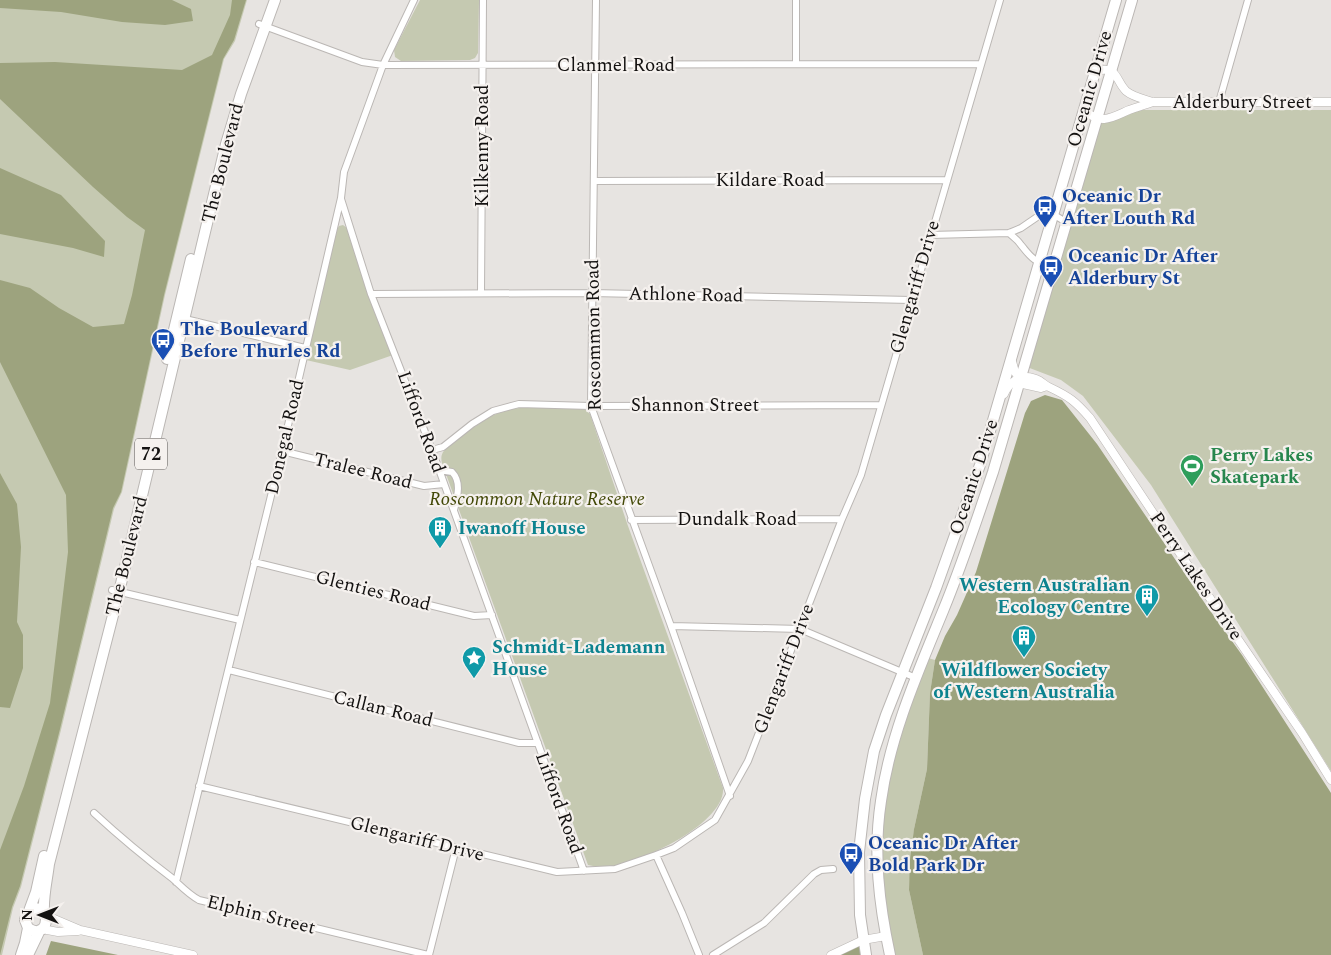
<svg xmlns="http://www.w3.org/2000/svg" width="1331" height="955" font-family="Spectral,serif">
<rect width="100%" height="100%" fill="#e7e4e1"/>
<!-- green -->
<path fill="#c5c9b1" d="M0,0h247l-12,41 -11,18 -59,236 -43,197 -8,17 -53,221 -40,157 -8,21 -11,47h-2z
M420,0h59l-1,53 -3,5 -5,2 -69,1 -6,-4 -1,-7z
M1142,110h189v661l-180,-286 -68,-89 -22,-16 -34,-13 72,-241c4,-5 9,-4 15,-6 10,-3 18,-8 28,-10z
M343,225l4,3 46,127 -43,15 -44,-10 30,-129 3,-5z
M520,408h58l8,2 4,4 38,112 95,262c3,36 -89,79 -120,79 -5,0 -10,-1 -15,-2l-146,-402c-1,-4 -1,-7 1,-11 4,-5 10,-9 15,-13 19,-14 38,-30 62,-31z
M928,658l7,2 -5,33 -3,76 -13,60 -5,61 14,65h-29c-10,-47 -18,-107 -9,-155 9,-49 26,-95 43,-142z"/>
<!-- forest -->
<path fill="#9da37e" d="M0,0h172l19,9 2,12 -28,4 -43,-3 -61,-10 -61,-4z
M232,0h14l-12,40 -11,19 -59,236 -43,197 -8,16 -53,221 -40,157 -8,21 -12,48v-105l24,-64 26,-83 18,-151 -2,-57 -66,-133v-82l30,8 29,20 34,19 31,-3 8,-29 13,-65 -18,-13 -34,-30 -93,-88v-36l55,-1 127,8 30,-15 18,-40z
M0,168l61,27 44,46 -1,16 -31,-9 -73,-14z
M1045,395l17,5 35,44 109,161 36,50 89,138v162h-408l-14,-65 1,-30 4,-31 13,-60 3,-76 5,-33 10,-24 12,-21 19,-43 49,-159 6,-12z
M0,473l17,31 4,43 -4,75 6,13v33l-13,40 -10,-1z
M51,941l67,14h-72z
M861,943l2,12h-26z"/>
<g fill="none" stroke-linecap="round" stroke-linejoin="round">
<!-- minor casing -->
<g stroke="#bbb7b4" stroke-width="8">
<path id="minor" d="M596,0l-5,406 80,220 59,170
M796,0v64
M259,24l103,38 21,3 598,-1
M1219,102l29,-102
M594,181l352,-1
M341,199l30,95 61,156 152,421
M1009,233c4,4 9,7 12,12 11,13 15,22 34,14
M930,235l79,-2 12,-5 19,-13 9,-3 17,10
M481,293l2,-293
M371,294l221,-1 319,7
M181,318l124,30
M432,450l11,-3 29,-23 21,-13 26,-7 72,2 290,-1
M282,451l142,35 20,-2
M439,470l13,2c10,10 5,26 2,38
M631,520l211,-1
M254,562l220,54 18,-1
M112,590l128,30
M671,626l129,3 116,49
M229,670l290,73h19
M199,786l358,86 58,-3 41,-14 18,-7 41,-28 33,-59 94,-242 19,-44 139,-475
M94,813c25,23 50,44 78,65 9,8 16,16 27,22l229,55
M656,855l26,58 17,42
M176,882l106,-431 59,-253 3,-26 19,-52 20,-55 31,-65
M429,955l27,-107
M713,955l51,-32 50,-49 7,-4 12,-1"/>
</g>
<!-- tertiary casing -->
<g stroke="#bbb7b4" stroke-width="9">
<path id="tertiary" d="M1096,71c22,-6 19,9 30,20 7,6 18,8 27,11h178
M1084,110c17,16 29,7 45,0 8,-3 16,-5 24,-8
M1011,358l4,14 8,12 18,4 6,-2
M1004,394c7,-15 20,-22 36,-13 3,2 6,5 9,6 21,10 26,14 41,31l113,170 99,145 29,47
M47,916l33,14 113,25
M42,929l16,3 20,-1
M831,955l32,-15 23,-4"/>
</g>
<!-- primary casing -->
<g stroke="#bbb7b4" stroke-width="12">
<path id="primary" d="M167,359l24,-100
M29,911l7,-19 8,-36
M44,912c-1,-16 3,-31 5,-48l70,-272 107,-448 15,-50 34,-94
M21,955l4,-12 3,-15 -3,-8 2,-7c24,-20 26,31 1,15
M28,955l12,-25
M866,955l-6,-40 -1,-63 6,-53 9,-48 12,-36 50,-127 44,-123 136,-465
M890,955c-11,-51 -17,-102 -9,-154 9,-66 37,-129 62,-190 19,-46 34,-92 50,-139l139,-472"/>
</g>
<!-- minor -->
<use href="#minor" stroke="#fff" stroke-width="6"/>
<!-- tertiary -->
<use href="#tertiary" stroke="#fff" stroke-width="8"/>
<!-- primary -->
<use href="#primary" stroke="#fff" stroke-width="10"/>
</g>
<!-- icons -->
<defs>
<g id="bus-pin" transform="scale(1.25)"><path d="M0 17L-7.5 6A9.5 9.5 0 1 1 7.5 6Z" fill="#1a4fb4" stroke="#f5f1ee"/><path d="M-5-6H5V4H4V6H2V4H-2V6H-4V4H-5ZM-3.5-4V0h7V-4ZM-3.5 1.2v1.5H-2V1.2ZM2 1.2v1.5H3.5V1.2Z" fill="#fff"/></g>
<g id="stadium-pin" transform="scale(1.25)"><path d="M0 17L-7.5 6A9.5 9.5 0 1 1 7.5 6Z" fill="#2e9e5b" stroke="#f5f1ee"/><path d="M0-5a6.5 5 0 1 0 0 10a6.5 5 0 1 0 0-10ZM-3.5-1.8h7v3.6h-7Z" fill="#fff"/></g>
<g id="building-pin" transform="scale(1.25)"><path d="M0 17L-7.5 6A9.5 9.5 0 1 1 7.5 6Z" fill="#0f9aa8" stroke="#f5f1ee"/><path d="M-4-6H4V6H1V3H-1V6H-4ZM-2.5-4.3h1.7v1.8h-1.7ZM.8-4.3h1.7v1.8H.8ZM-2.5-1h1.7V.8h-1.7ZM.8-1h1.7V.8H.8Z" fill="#fff"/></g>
<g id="sight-pin" transform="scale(1.25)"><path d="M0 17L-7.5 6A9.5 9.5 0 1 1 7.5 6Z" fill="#0f9aa8" stroke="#f5f1ee"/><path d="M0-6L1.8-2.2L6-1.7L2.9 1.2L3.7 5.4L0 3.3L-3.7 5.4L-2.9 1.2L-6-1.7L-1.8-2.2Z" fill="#fff"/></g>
</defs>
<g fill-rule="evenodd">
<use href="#bus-pin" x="1045" y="207"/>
<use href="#bus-pin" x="1051" y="267"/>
<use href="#bus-pin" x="163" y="340"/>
<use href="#stadium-pin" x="1192" y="466"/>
<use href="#building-pin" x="440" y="528"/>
<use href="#building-pin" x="1147" y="596"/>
<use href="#building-pin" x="1024" y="637"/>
<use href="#sight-pin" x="474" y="658"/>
<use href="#bus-pin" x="851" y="854"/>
</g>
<g text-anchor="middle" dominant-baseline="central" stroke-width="4.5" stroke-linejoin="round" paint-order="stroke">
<!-- shield labels -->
<rect fill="#f5f1ee" stroke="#585553" stroke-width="1" x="135" y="438.5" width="32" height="31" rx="4"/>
<g font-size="18" font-weight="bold" fill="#141211">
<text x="151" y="454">72</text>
</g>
<!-- street labels -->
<g font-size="19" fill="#141211" stroke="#f5f1ee">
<text x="616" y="65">Clanmel Road</text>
<text transform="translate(1090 89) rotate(-74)">Oceanic Drive</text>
<text x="1242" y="102">Alderbury Street</text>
<text transform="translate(482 146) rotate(-90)">Kilkenny Road</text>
<text transform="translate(223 163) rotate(-76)">The Boulevard</text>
<text x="770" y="180">Kildare Road</text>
<text transform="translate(915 287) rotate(-74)">Glengariff Drive</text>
<text transform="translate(686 295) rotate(1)">Athlone Road</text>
<text transform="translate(594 335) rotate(-91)">Roscommon Road</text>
<text x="695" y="405">Shannon Street</text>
<text transform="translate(421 422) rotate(70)">Lifford Road</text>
<text transform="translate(285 437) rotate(-77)">Donegal Road</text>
<text transform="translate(363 471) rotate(14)">Tralee Road</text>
<text transform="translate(974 477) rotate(-72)">Oceanic Drive</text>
<text x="737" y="519">Dundalk Road</text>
<text transform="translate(127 556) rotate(-76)">The Boulevard</text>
<text transform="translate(1196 576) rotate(56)">Perry Lakes Drive</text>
<text transform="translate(373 591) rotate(14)">Glenties Road</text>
<text transform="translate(784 669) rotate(-69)">Glengariff Drive</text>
<text transform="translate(383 709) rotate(14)">Callan Road</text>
<text transform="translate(559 803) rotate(70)">Lifford Road</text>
<text transform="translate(417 839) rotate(14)">Glengariff Drive</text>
<text transform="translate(261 915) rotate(14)">Elphin Street</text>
</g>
<!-- transit labels -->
<g font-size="19" font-weight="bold" fill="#164399" stroke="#f5f1ee" text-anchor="start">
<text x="1062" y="196">Oceanic Dr<tspan x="1062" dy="22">After Louth Rd</tspan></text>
<text x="1068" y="256">Oceanic Dr After<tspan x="1068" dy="22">Alderbury St</tspan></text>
<text x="180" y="329">The Boulevard<tspan x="180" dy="22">Before Thurles Rd</tspan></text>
<text x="868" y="843">Oceanic Dr After<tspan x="868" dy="22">Bold Park Dr</tspan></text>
</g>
<!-- leisure labels -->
<g font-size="19" font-weight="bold" fill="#27864d" stroke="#f5f1ee" text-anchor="start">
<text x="1210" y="455">Perry Lakes<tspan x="1210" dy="22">Skatepark</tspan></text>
</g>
<!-- park labels -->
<g font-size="19" font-style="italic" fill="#424806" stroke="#f5f1ee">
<text x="537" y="499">Roscommon Nature Reserve</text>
</g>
<!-- culture labels -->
<g font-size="19" font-weight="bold" fill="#0d838f" stroke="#f5f1ee" text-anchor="start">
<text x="458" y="528">Iwanoff House</text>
<text x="1130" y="585" text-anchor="end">Western Australian<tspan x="1130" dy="22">Ecology Centre</tspan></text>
<text x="492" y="647">Schmidt-Lademann<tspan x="492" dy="22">House</tspan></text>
<text x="1024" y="670" text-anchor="middle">Wildflower Society<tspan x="1024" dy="22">of Western Australia</tspan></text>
</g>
</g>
<!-- north arrow -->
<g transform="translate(40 915) rotate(270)" stroke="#f5f1ee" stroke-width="4" paint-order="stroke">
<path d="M0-4L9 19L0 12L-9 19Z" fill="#141211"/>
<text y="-8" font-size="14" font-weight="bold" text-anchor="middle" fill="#141211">N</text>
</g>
</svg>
